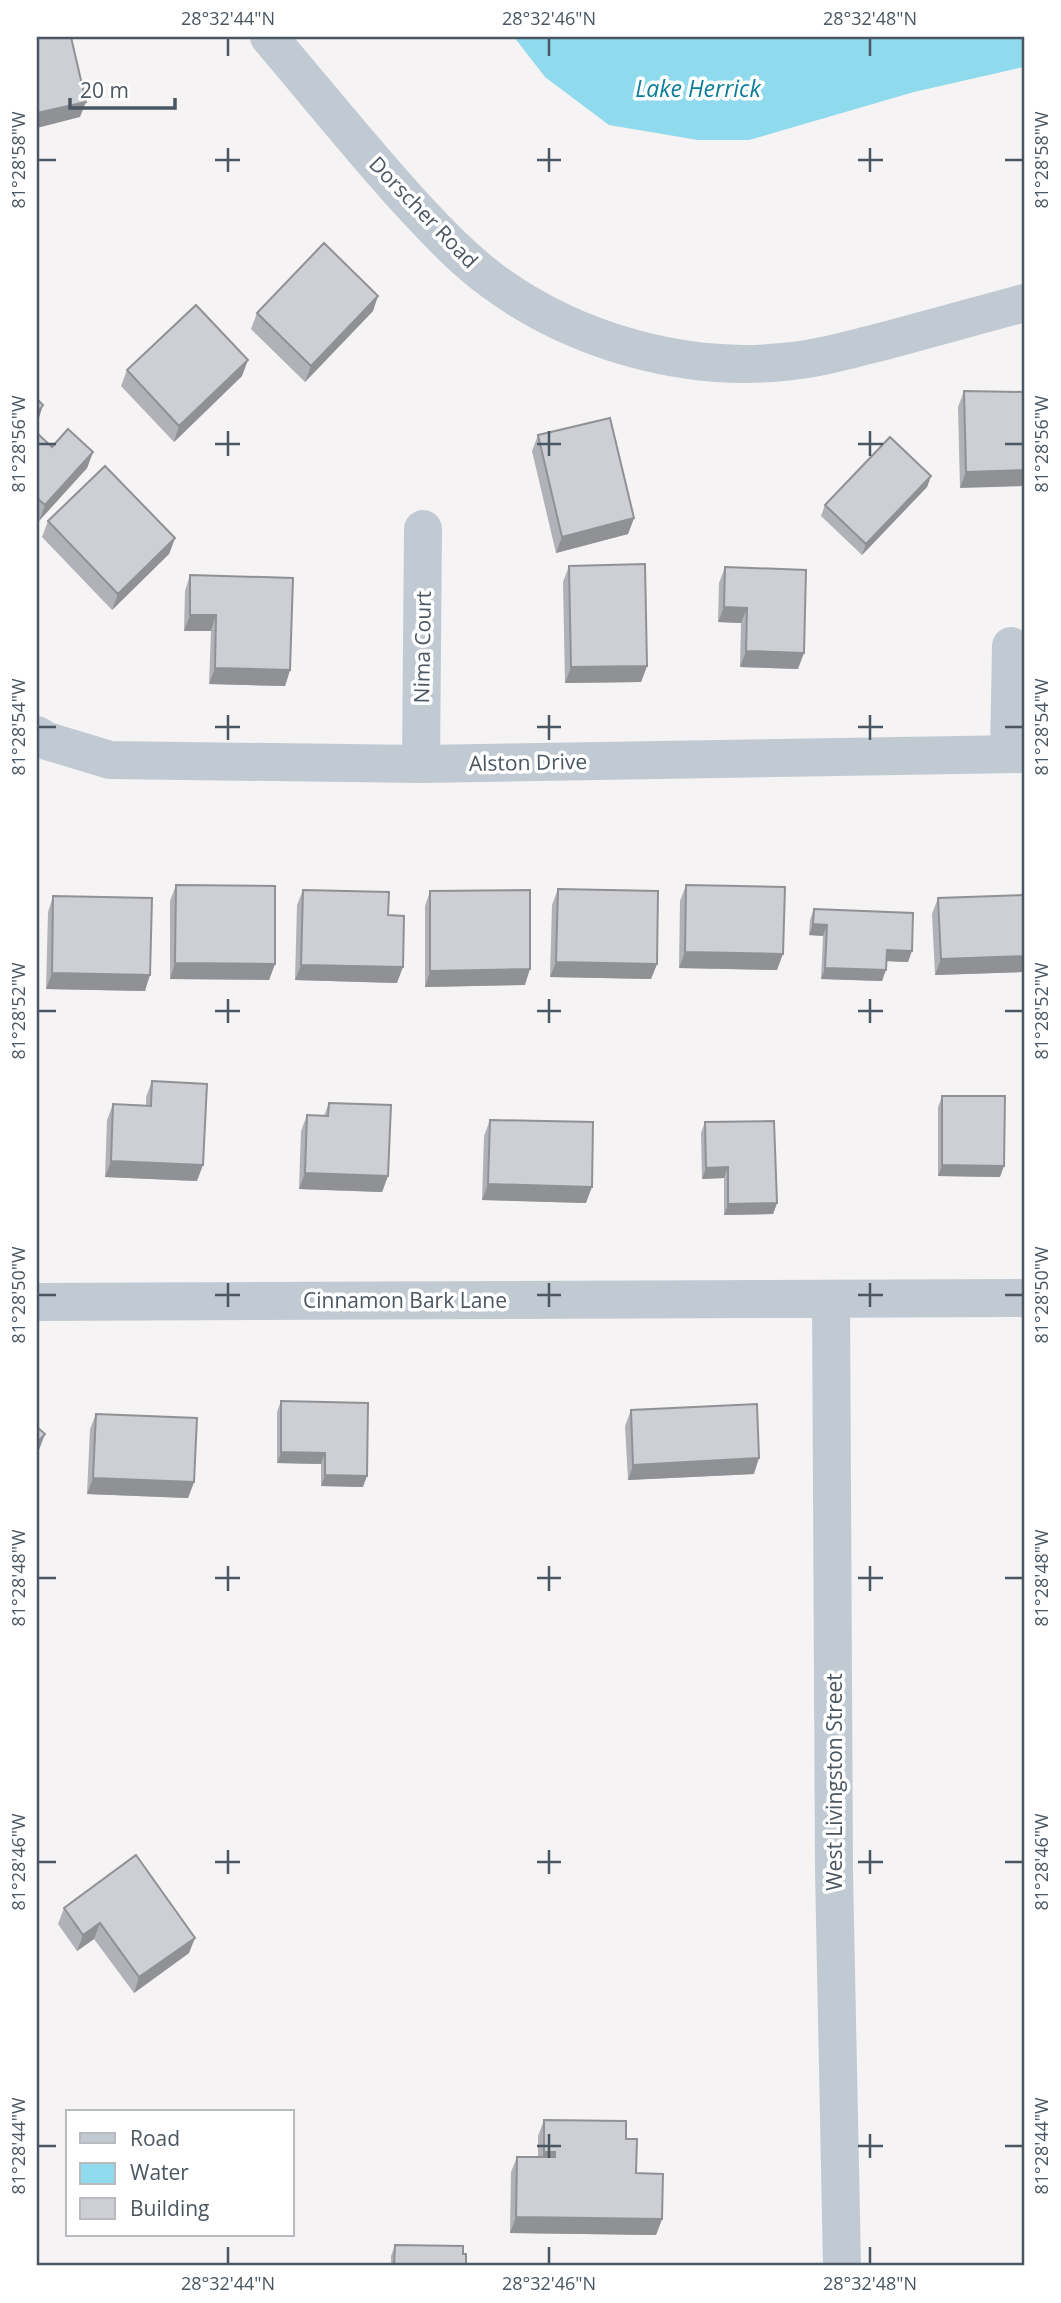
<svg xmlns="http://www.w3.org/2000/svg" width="1061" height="2303" font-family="'Open Sans',sans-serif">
<rect width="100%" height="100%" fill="#f5f3f3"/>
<!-- water -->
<path fill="#90daee" d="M514,37h510v30l-110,25 -165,48h-51l-89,-15 -64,-48z"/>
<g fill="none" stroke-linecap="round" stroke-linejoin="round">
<!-- minor -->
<path stroke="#c1cad2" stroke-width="38" d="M269,37c46,54 90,109 137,161 27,29 55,60 88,84 81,59 189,90 289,80 37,-3 73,-14 109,-23 44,-12 88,-24 132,-36
M37,735l10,6 63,19 311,4 603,-10
M1009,754l2,-108
M421,764l2,-235
M831,1299l3,572 8,395
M37,1302l987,-4"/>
</g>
<!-- wall -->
<path fill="#b0b2b7" d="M373,311l-68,71 -54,-53 6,-16z
M127,370l115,6 -68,66 -53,-56z
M964,391l60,1 -64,96 -2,-81z
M37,433l15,14 41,5 -6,16 -48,53 -2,-2z
M538,435l96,83 -6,16 -72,19 -24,-102z
M931,476l-4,11 -65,68 -41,-39 4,-11z
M48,521l127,17 -6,16 -57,56 -70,-73z
M569,566l78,100 -6,16 -76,1 -2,-101z
M725,567l73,102 -58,-2 1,-44 -23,-1 1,-39z
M190,575l100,95 -5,16 -76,-2 2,-53h-27l1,-40z
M176,885l99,79 -6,16 -99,-1v-78z
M686,885l91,85 -98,-2 1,-67z
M558,889l99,75 -6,15 -101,-2 2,-72z
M303,890l85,25 9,68 -102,-3 2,-75z
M430,891l95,94 -100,2v-81z
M1024,895v77l-89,3 -3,-61 6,-16z
M53,896l92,95 -99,-2 2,-77z
M814,909l94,53 -22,-1 -4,20 -61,-2 2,-43 -14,-1 1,-15z
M152,1081l45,100 -92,-4 2,-57 6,-16 33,1v-8z
M942,1096l58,81 -62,-1v-69z
M329,1103l59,73 -6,16 -83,-3 2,-58 6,-16 17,1z
M490,1120l96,83 -104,-3 2,-64z
M705,1122l72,81 -4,11 -49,1v-37l-22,1 -1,-46z
M281,1401l82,86 -42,-1v-22l-44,-1v-51z
M631,1410l123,64 -126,6 -3,-54z
M96,1414l98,68 -6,16 -101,-4 3,-65z
M64,1908l125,45 -55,40 -40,-54 -17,12 -19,-27z
M544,2120l82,19 10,34 26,46 -6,16 -146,-2 1,-61 6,-15h21v-21z
M395,2245l68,9 3,12h-75v-10z"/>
<!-- shaded-wall -->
<path fill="#909195" d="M86,102l-6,15 -43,11v-15z
M378,296l-5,15 -68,71 6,-16z
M248,360l-6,16 -68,66 5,-16z
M43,405l-5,16 -1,1v-9z
M93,452l-6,16 -48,53 6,-16z
M1024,470v16l-64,2 6,-16z
M931,476l-4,11 -65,68 4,-11z
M634,518l-6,16 -72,19 6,-16z
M175,538l-6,16 -57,56 6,-16z
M724,607l23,1 -6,15 -23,-1z
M190,615h26l-5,16h-27z
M746,651l58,2 -6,16 -58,-2z
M647,666l-6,16 -76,1 6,-16z
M215,668l75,2 -5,16 -76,-2z
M813,924l14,1 -4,11 -14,-1z
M887,950l25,1 -4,11 -25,-1z
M685,952l98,2 -6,16 -98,-2z
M1024,956v16l-89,3 6,-16z
M556,962l101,2 -6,15 -101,-2z
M175,963l100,1 -6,16 -99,-1z
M301,965l102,2 -6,16 -102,-3z
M825,968l61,2 -4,11 -61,-2z
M530,969l-5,16 -100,2 5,-16z
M52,973l98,2 -5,16 -99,-2z
M111,1161l92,4 -6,16 -92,-4z
M942,1165l62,1 -4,11 -62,-1z
M728,1167l-4,11 -22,1 4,-11z
M305,1173l83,3 -6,16 -83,-3z
M488,1184l104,3 -6,16 -104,-3z
M777,1203l-4,11 -49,1 4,-11z
M45,1434l-6,16 -2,2v-9z
M281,1452l44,1 -4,11 -44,-1z
M759,1458l-5,16 -126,6 5,-15z
M325,1475l42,1 -4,11 -42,-1z
M93,1478l101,4 -6,16 -101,-4z
M100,1923l-6,16 -17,12 6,-16z
M195,1938l-6,15 -55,40 5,-16z
M544,2152h11l-6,15h-11z
M516,2217l146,2 -6,16 -146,-2z"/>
<!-- building -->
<path fill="#cdcfd5" stroke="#909195" stroke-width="2" d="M37,37h34l15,65 -49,11z
M324,243l54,53 -67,70 -54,-53z
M196,305l52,55 -69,66 -52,-56z
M964,391l60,1v78l-58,2z
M37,399l6,6 -6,8z
M610,418l24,100 -72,19 -24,-102z
M68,429l25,23 -48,53 -8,-7v-65l15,14z
M890,437l41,39 -65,68 -41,-39z
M105,466l70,72 -57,56 -70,-73z
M645,564l2,102 -76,1 -2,-101z
M725,567l81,3 -2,83 -58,-2 1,-43 -23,-1z
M190,575l103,3 -3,92 -75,-2 1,-53h-26z
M176,885l99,1v78l-100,-1z
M686,885l99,2 -2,67 -98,-2z
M558,889l100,2 -1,73 -101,-2z
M303,890l86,2 -1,23 16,1 -1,51 -102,-2z
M530,890v79l-100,2v-80z
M1024,895v61l-83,3 -3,-61z
M53,896l99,2 -2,77 -98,-2z
M814,909l99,4 -1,38 -25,-1 -1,20 -61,-2 2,-43 -14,-1z
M152,1081l55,3 -4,81 -92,-4 2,-57 38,2z
M942,1096h63l-1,70 -62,-1z
M329,1103l62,2 -3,71 -83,-3 2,-58 21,1z
M490,1120l103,2 -1,65 -104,-3z
M774,1121l3,82 -49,1v-37l-22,1 -1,-46z
M281,1401l87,2 -1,73 -42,-1v-22l-44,-1z
M757,1404l2,54 -126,7 -2,-55z
M96,1414l101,4 -3,64 -101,-4z
M37,1427l8,7 -8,9z
M136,1855l59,83 -56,39 -39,-54 -17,12 -19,-27z
M544,2120l82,1v18h11l-1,34 27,1 -1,45 -146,-2 1,-60h38v-5h-11z
M395,2245l68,1v8h3v12h-72z"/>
<!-- ticks -->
<path fill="none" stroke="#4a5661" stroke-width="2.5" d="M228,38v18M549,38v18M870,38v18M228,148v24M549,148v24M870,148v24M38,160h18M215,160h25M537,160h24M858,160h25M1005,160h18M228,431v25M549,431v25M870,431v25M38,444h18M215,444h25M537,444h24M858,444h25M1005,444h18M228,715v25M549,715v25M870,715v25M38,727h18M215,727h25M537,727h24M858,727h25M1005,727h18M228,999v24M549,999v24M870,999v24M38,1011h18M215,1011h25M537,1011h24M858,1011h25M1005,1011h18M228,1283v24M549,1283v24M870,1283v24M38,1295h18M215,1295h25M537,1295h24M858,1295h25M1005,1295h18M228,1566v25M549,1566v25M870,1566v25M38,1578h18M215,1578h25M537,1578h24M858,1578h25M1005,1578h18M228,1850v24M549,1850v24M870,1850v24M38,1862h18M215,1862h25M537,1862h24M858,1862h25M1005,1862h18M549,2134v24M870,2134v24M38,2146h18M537,2146h24M858,2146h25M1005,2146h18M228,2247v17M549,2247v17M870,2247v17"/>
<g text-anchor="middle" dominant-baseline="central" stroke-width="7" stroke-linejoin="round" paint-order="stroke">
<!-- street labels -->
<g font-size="21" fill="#4a5661" stroke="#fff">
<text transform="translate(424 212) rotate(46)">Dorscher Road</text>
<text transform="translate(422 647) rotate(-89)">Nima Court</text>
<text transform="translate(528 762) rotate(-1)">Alston Drive</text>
<text x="405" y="1300">Cinnamon Bark Lane</text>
<text transform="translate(834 1782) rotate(-90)">West Livingston Street</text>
</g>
<!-- water labels -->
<g font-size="23" font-style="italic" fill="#0c7c9b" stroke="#fff">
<text x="698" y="88">Lake Herrick</text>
</g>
</g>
<!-- border -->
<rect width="1061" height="2303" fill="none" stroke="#ffffff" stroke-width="77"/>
<!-- legend -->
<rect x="66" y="2110" width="228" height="126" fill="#ffffff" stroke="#b7bbc0" stroke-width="2"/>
<rect x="80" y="2133" width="35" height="10" fill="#c1cad2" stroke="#b7bbc0" stroke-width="2"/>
<text x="130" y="2146" font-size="21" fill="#4a5661">Road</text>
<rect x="80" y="2163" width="35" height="21" fill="#90daee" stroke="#b7bbc0" stroke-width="2"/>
<text x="130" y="2180" font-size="21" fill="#4a5661">Water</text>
<rect x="80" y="2198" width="35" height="21" fill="#cdcfd5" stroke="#b7bbc0" stroke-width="2"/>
<text x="130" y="2216" font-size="21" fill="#4a5661">Building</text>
<!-- scale -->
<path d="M70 98v10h105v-10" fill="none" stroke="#4a5661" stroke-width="3.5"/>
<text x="80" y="98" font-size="21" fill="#4a5661" stroke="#ffffff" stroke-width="5" paint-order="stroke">20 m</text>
<rect x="38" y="38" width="985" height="2226" fill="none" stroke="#4a5661" stroke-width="2.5"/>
<g font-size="18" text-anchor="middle" fill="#4a5661">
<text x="228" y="25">28°32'44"N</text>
<text x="549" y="25">28°32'46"N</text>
<text x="870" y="25">28°32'48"N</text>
<text transform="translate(19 160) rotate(-90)" y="6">81°28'58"W</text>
<text transform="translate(1042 160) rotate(-90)" y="6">81°28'58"W</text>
<text transform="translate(1042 444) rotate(-90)" y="6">81°28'56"W</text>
<text transform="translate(19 444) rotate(-90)" y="6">81°28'56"W</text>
<text transform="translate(19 727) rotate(-90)" y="6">81°28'54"W</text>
<text transform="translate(1042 727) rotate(-90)" y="6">81°28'54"W</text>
<text transform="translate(1042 1011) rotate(-90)" y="6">81°28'52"W</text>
<text transform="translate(19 1011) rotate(-90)" y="6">81°28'52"W</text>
<text transform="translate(1042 1295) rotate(-90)" y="6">81°28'50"W</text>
<text transform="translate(19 1295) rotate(-90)" y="6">81°28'50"W</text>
<text transform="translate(1042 1578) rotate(-90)" y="6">81°28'48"W</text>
<text transform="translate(19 1578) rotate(-90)" y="6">81°28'48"W</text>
<text transform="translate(1042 1862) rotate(-90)" y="6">81°28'46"W</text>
<text transform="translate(19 1862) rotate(-90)" y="6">81°28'46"W</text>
<text transform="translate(19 2146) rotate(-90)" y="6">81°28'44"W</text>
<text transform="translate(1042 2146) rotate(-90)" y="6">81°28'44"W</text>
<text x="228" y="2290">28°32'44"N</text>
<text x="549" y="2290">28°32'46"N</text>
<text x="870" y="2290">28°32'48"N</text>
</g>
</svg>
